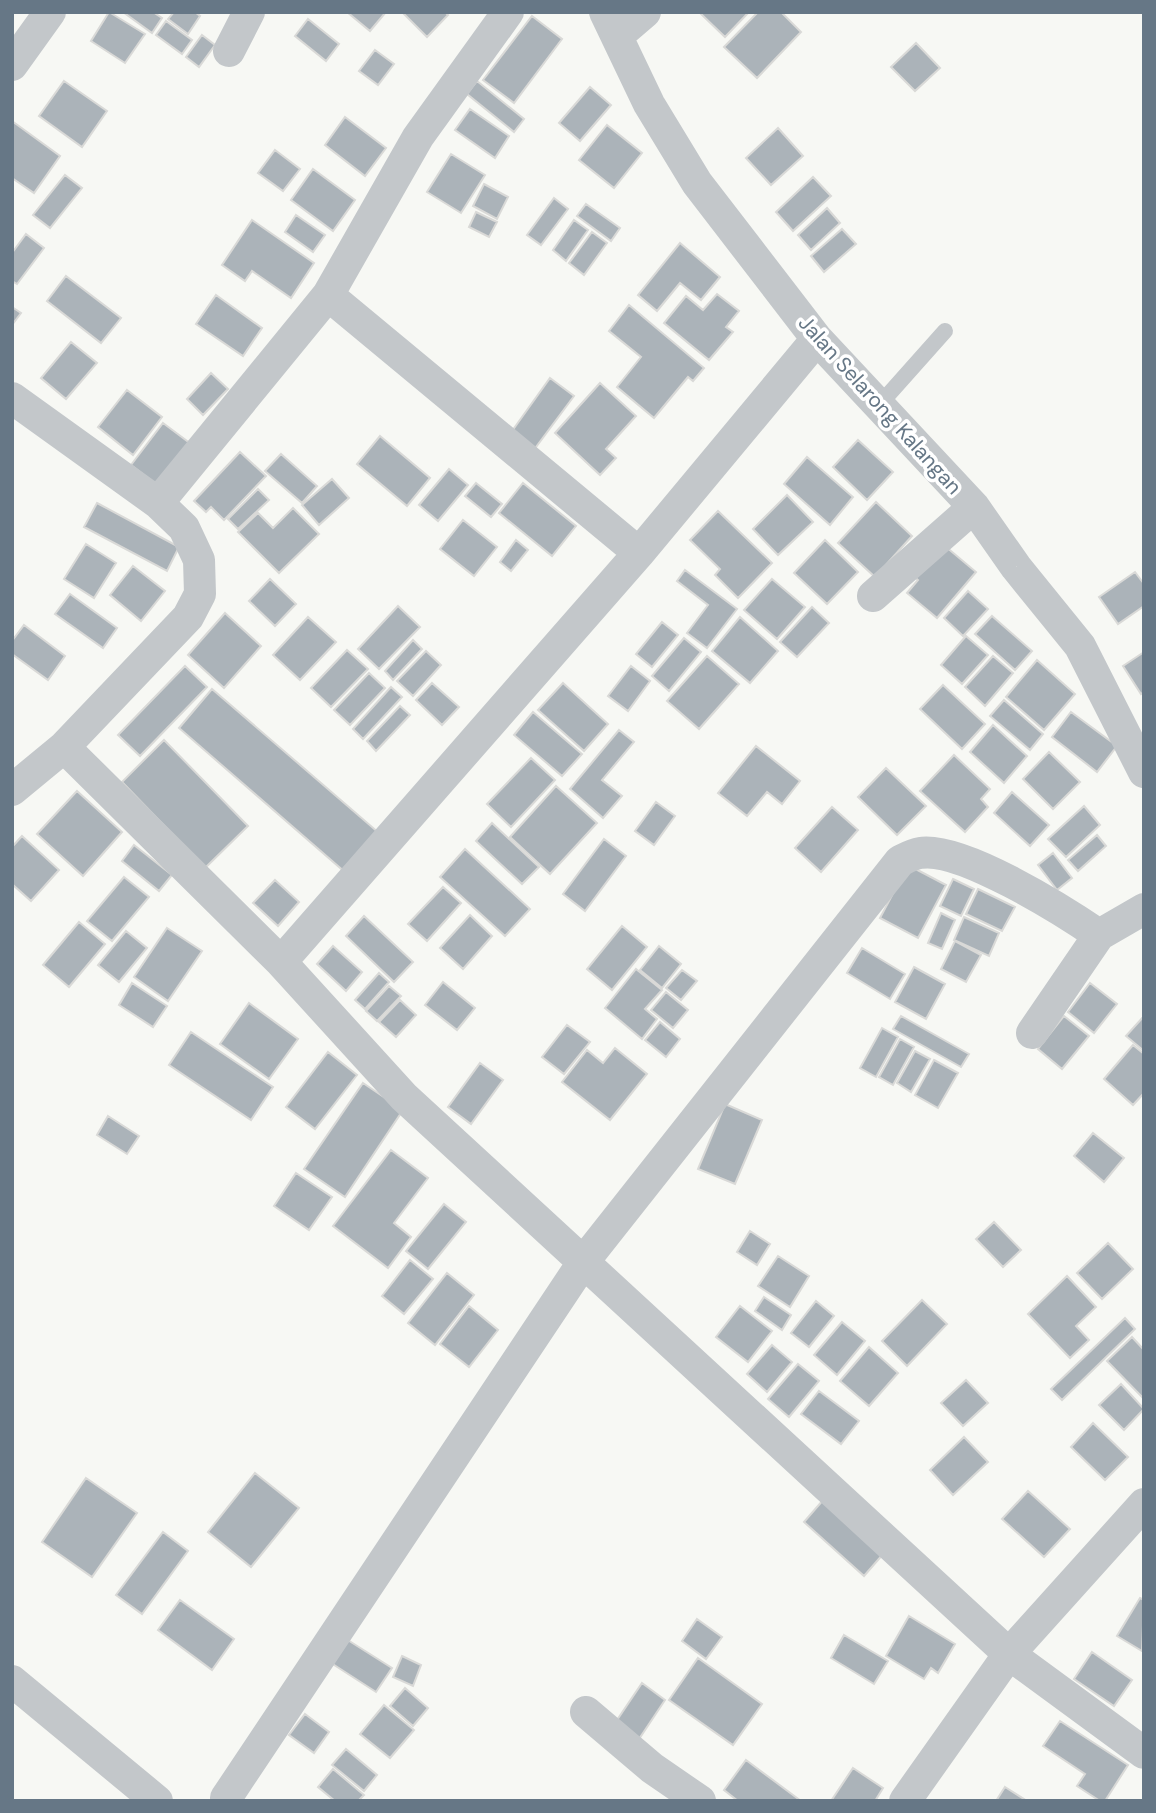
<svg xmlns="http://www.w3.org/2000/svg" width="1156" height="1813" font-family="'DM Sans',sans-serif">
<rect width="100%" height="100%" fill="#f7f8f4"/>
<!-- building -->
<path fill="#abb3b9" stroke="#d9d9d7" stroke-width="2" d="M109,12l36,22 -20,29 -34,-22z
M123,12h30l9,6 -10,15z
M174,12h21l5,4 -12,18 -20,-15z
M347,12h39l-16,19z
M402,12h43l3,3 -21,22z
M699,12h50l-24,25z
M758,12h23l20,20 -44,46 -33,-31z
M532,16l30,23 -48,64 -31,-23z
M308,19l31,25 -13,17 -31,-25z
M166,21l26,19 -10,14 -26,-19z
M202,35l13,10 -16,22 -13,-10z
M916,43l24,25 -25,23 -24,-24z
M375,50l19,14 -16,21 -19,-14z
M64,81l43,30 -25,36 -43,-31z
M477,81l47,38 -10,13 -47,-38z
M590,87l21,18 -31,36 -21,-18z
M470,109l39,27 -14,22 -40,-28z
M345,117l41,31 -21,28 -40,-31z
M12,121l48,35 -26,37 -22,-15z
M607,125l35,28 -28,35 -35,-28z
M778,128l25,28 -32,29 -25,-27z
M275,150l25,19 -17,22 -25,-18z
M451,154l34,21 -24,38 -34,-21z
M313,169l42,31 -22,31 -42,-31z
M65,175l17,13 -32,40 -17,-13z
M813,177l18,19 -38,35 -17,-19z
M484,184l24,13 -11,22 -24,-13z
M554,198l14,11 -27,36 -14,-10z
M586,204l34,24 -9,13 -34,-25z
M827,208l13,15 -29,27 -13,-15z
M476,212l21,10 -8,15 -20,-10z
M296,215l29,20 -12,17 -28,-20z
M252,220l62,43 -23,35 -39,-27 -7,10 -23,-16z
M574,220l14,10 -22,31 -13,-11z
M842,229l14,15 -32,28 -13,-16z
M592,232l15,11 -23,32 -15,-12z
M26,234l18,14 -27,36 -5,-3v-28z
M680,243l40,34 -19,23 -21,-17 -23,28 -19,-16z
M66,276l55,42 -20,25 -54,-42z
M717,294l22,17 -13,16 7,5 -24,28 -45,-37 22,-27 17,14z
M216,295l46,33 -19,28 -47,-32z
M629,305l75,63 -11,13 -5,-4 -34,41 -37,-31 24,-30 -32,-26z
M12,307l9,6 -9,12z
M71,342l26,21 -31,36 -25,-21z
M211,373l17,16 -25,26 -16,-16z
M550,378l24,18 -44,59 -23,-17z
M600,383l36,33 -30,33 10,9 -16,17 -45,-42z
M127,390l35,27 -29,38 -35,-28z
M163,423l32,24 -33,42 -31,-24z
M380,436l50,42 -23,28 -50,-42z
M858,440l35,32 -26,28 -34,-33z
M240,452l26,24 -42,44 -13,-13 -5,5 -12,-11z
M281,454l36,32 -15,17 -37,-32z
M807,457l46,40 -23,28 -46,-41z
M449,469l19,16 -30,36 -19,-16z
M332,479l17,19 -30,27 -17,-20z
M476,483l26,21 -11,13 -26,-21z
M523,483l53,43 -24,30 -53,-43z
M258,489l11,11 -31,29 -10,-10z
M787,495l26,27 -35,33 -25,-26z
M876,502l36,34 -37,41 -37,-34z
M97,503l82,44 -12,24 -83,-44z
M293,508l26,26 -40,39 -41,-41 20,-19 15,15z
M718,511l54,52 -34,35 -23,-23 5,-6 -30,-29z
M463,520l34,27 -23,29 -34,-27z
M516,540l12,10 -17,21 -11,-9z
M825,540l33,32 -31,32 -33,-31z
M86,544l30,19 -22,35 -30,-19z
M945,546l31,26 -39,46 -30,-25 11,-13 -9,-8z
M133,566l32,25 -24,30 -31,-26z
M685,570l52,39 -30,39 -20,-15 21,-28 -31,-24z
M1135,572l9,12v22l-26,18 -19,-27z
M270,579l26,25 -21,22 -26,-25z
M772,579l33,28 -28,32 -33,-29z
M968,591l20,18 -25,27 -19,-18z
M70,594l47,34 -14,20 -48,-34z
M398,606l22,21 -41,42 -21,-20z
M812,607l17,16 -32,34 -17,-15z
M225,613l36,33 -37,42 -36,-33z
M992,616l40,35 -17,19 -40,-36z
M308,617l28,25 -36,38 -27,-25z
M740,617l38,34 -28,32 -38,-32z
M662,622l16,13 -26,32 -16,-13z
M24,625l41,31 -17,24 -36,-26v-13z
M966,636l22,19 -26,29 -21,-19z
M684,638l17,14 -32,39 -17,-15z
M413,640l9,9 -29,31 -8,-9z
M347,650l21,19 -37,38 -20,-19z
M426,651l15,14 -28,31 -16,-15z
M1144,652v40l-3,2 -18,-28z
M707,656l32,28 -40,45 -32,-28z
M993,656l20,17 -28,33 -20,-19z
M1037,660l38,34 -31,36 -38,-33z
M185,666l22,21 -67,69 -22,-21z
M631,666l19,15 -22,30 -20,-15z
M369,673l16,15 -35,37 -16,-15z
M432,683l27,24 -17,18 -26,-25z
M563,683l45,41 -24,27 -46,-41z
M943,685l42,39 -23,25 -42,-40z
M391,687l11,10 -39,42 -10,-10z
M212,689l167,144 -33,40 -167,-145z
M1004,700l39,34 -13,16 -40,-34z
M400,706l10,9 -34,36 -9,-10z
M533,712l49,42 -20,22 -48,-41z
M1071,712l46,34 -20,26 -45,-35z
M993,725l34,31 -23,27 -34,-31z
M619,730l15,12 -32,38 20,16 -19,22 -33,-29z
M164,740l84,86 -43,42 -83,-86z
M756,746l44,35 -18,23 -15,-12 -20,24 -29,-23z
M1049,752l31,30 -27,27 -30,-30z
M954,755l36,34 -9,10 7,8 -23,25 -45,-41z
M531,758l24,22 -44,47 -24,-23z
M886,768l40,38 -29,29 -39,-38z
M556,786l41,37 -47,51 -40,-37z
M77,791l45,41 -39,44 -46,-42z
M1012,792l37,33 -19,21 -36,-33z
M656,802l19,14 -21,29 -19,-14z
M1084,806l16,19 -34,32 -18,-18z
M832,807l26,23 -37,42 -26,-24z
M492,823l47,44 -17,17 -46,-43z
M1097,835l9,11 -28,25 -10,-11z
M22,836l37,34 -28,31 -19,-17v-37z
M604,839l22,17 -41,55 -22,-17z
M134,845l38,30 -13,16 -37,-30z
M465,849l65,60 -25,27 -65,-59z
M1053,853l19,25 -15,12 -19,-25z
M908,865l38,20 -28,53 -38,-20z
M124,877l25,20 -37,44 -25,-20z
M953,879l21,10 -13,27 -21,-10z
M275,880l24,22 -21,24 -25,-23z
M443,887l18,16 -34,38 -19,-17z
M978,889l37,18 -13,24 -36,-17z
M941,913l14,7 -13,29 -14,-6z
M470,915l22,21 -29,33 -23,-21z
M364,916l49,46 -19,20 -48,-46z
M964,917l35,16 -10,23 -35,-16z
M79,922l26,22 -36,43 -26,-22z
M622,926l25,21 -35,43 -25,-21z
M167,928l35,23 -34,50 -34,-24z
M126,931l21,17 -28,34 -21,-17z
M955,941l26,14 -15,27 -25,-13z
M333,946l29,26 -16,19 -29,-27z
M659,946l22,18 -19,24 -22,-18z
M862,948l43,26 -15,25 -43,-26z
M914,967l31,17 -19,35 -31,-17z
M636,969l26,21 -17,19 12,10 -15,20 -37,-31z
M682,970l15,11 -16,19 -15,-12z
M379,973l10,9 -24,27 -10,-9z
M443,982l32,26 -18,22 -32,-25z
M132,983l35,23 -14,21 -34,-22z
M1090,983l27,21 -23,29 -26,-21z
M389,986l12,10 -24,25 -11,-10z
M666,992l22,18 -15,18 -22,-18z
M400,1000l16,15 -20,22 -17,-15z
M249,1003l49,36 -29,40 -49,-35z
M901,1016l68,38 -8,13 -68,-38z
M1064,1016l25,20 -27,33 -24,-20z
M1144,1016v35l-18,-15z
M660,1022l20,17 -14,18 -21,-17z
M567,1025l23,17 -26,32 -22,-17z
M882,1028l16,9 -22,40 -16,-9z
M191,1032l82,55 -22,33 -82,-55z
M900,1039l14,8 -21,38 -14,-8z
M1133,1045l11,9v39l-11,12 -29,-26z
M615,1048l32,26 -37,46 -48,-38 25,-32 16,13z
M915,1051l15,8 -19,33 -14,-9z
M328,1052l29,23 -42,54 -29,-22z
M934,1060l24,13 -20,35 -23,-13z
M480,1063l23,17 -32,44 -23,-17z
M363,1083l40,27 -58,87 -41,-28z
M725,1104l37,16 -27,64 -37,-15z
M108,1116l31,20 -12,18 -30,-19z
M1093,1133l31,25 -20,24 -30,-26z
M391,1150l37,28 -34,45 17,14 -23,31 -55,-42z
M296,1173l36,24 -23,33 -35,-24z
M444,1204l22,18 -38,47 -22,-18z
M994,1222l27,28 -18,17 -27,-28z
M750,1231l20,13 -13,21 -20,-13z
M1108,1243l25,26 -31,30 -25,-26z
M778,1256l31,20 -19,31 -32,-21z
M410,1260l23,19 -29,35 -22,-18z
M447,1273l27,22 -39,50 -27,-22z
M1067,1276l29,31 -20,19 13,14 -19,18 -42,-44z
M764,1297l27,18 -9,15 -27,-19z
M922,1300l25,24 -40,42 -25,-25z
M816,1301l18,15 -25,31 -18,-14z
M469,1306l29,24 -29,37 -29,-23z
M740,1306l32,25 -24,31 -32,-25z
M1125,1318l10,11 -73,71 -11,-11z
M842,1322l23,19 -28,34 -23,-20z
M1132,1337l12,13v49l-37,-38z
M772,1345l20,17 -25,30 -20,-18z
M869,1347l29,26 -29,33 -29,-25z
M798,1364l21,17 -30,36 -21,-18z
M966,1380l22,23 -25,23 -22,-23z
M1121,1384l23,25 -20,21 -25,-25z
M819,1391l40,30 -18,23 -40,-30z
M1093,1423l35,34 -23,23 -34,-33z
M964,1437l24,25 -35,33 -23,-25z
M255,1473l44,35 -48,59 -43,-35z
M86,1478l51,35 -45,64 -50,-35z
M1028,1491l42,38 -26,28 -42,-38z
M824,1499l60,54 -20,23 -60,-54z
M163,1532l25,19 -46,63 -26,-19z
M1140,1598l4,2 -2,51 -25,-15z
M180,1600l54,39 -22,31 -54,-40z
M909,1616l46,28 -17,29 -7,-5 -7,11 -38,-23z
M697,1619l25,18 -16,22 -24,-18z
M844,1635l44,26 -14,23 -43,-26z
M343,1637l49,31 -16,24 -48,-31z
M1092,1652l40,28 -18,26 -40,-27z
M402,1656l19,9 -8,21 -20,-9z
M698,1658l64,46 -29,41 -64,-45z
M642,1683l23,17 -30,45 -24,-16z
M405,1688l23,20 -15,18 -23,-20z
M384,1705l30,25 -24,28 -30,-24z
M305,1714l24,18 -15,21 -25,-18z
M1060,1721l68,44 -23,36h-5l-23,-15 8,-12 -42,-28z
M346,1749l31,26 -13,16 -32,-26z
M746,1760l55,41h-63l-14,-11z
M853,1768l30,20 -8,13h-44z
M333,1769l31,26 -6,6h-23l-17,-14z
M1005,1787l22,14h-31z"/>
<g fill="none" stroke-linecap="round" stroke-linejoin="round">
<!-- lane -->
<path stroke="#c3c7ca" stroke-width="16" d="M880,404l65,-73"/>
<!-- street -->
<path stroke="#c3c7ca" stroke-width="32" d="M508,12l-90,125 -90,158 311,258
M605,12l44,92 48,79 120,156 157,168 42,60 64,79 64,126
M617,36l28,-24
M229,51l20,-39
M12,65l38,-53
M12,398l146,105 26,25 15,32 1,34 -12,23 -124,130 -52,43
M158,503l170,-208
M873,596l101,-89
M64,747l217,215 123,135 605,557 135,99
M281,962l358,-409 178,-214
M1032,1033l67,-98 45,-26
M12,1681l145,120
M586,1712l66,56 48,33
M226,1798l358,-537 316,-400c6,-3 13,-7 20,-8 41,-7 144,58 179,82
M905,1801l104,-147 135,-150"/>
</g>
<g text-anchor="middle" dominant-baseline="central" stroke-width="7" stroke-linejoin="round" paint-order="stroke">
<!-- street labels -->
<g font-size="21" fill="#667786" stroke="#fff">
<text transform="translate(880 405) rotate(48)">Jalan Selarong Kalangan</text>
</g>
</g>
<!-- border -->
<rect width="1156" height="1813" fill="none" stroke="#667786" stroke-width="28"/>
</svg>
